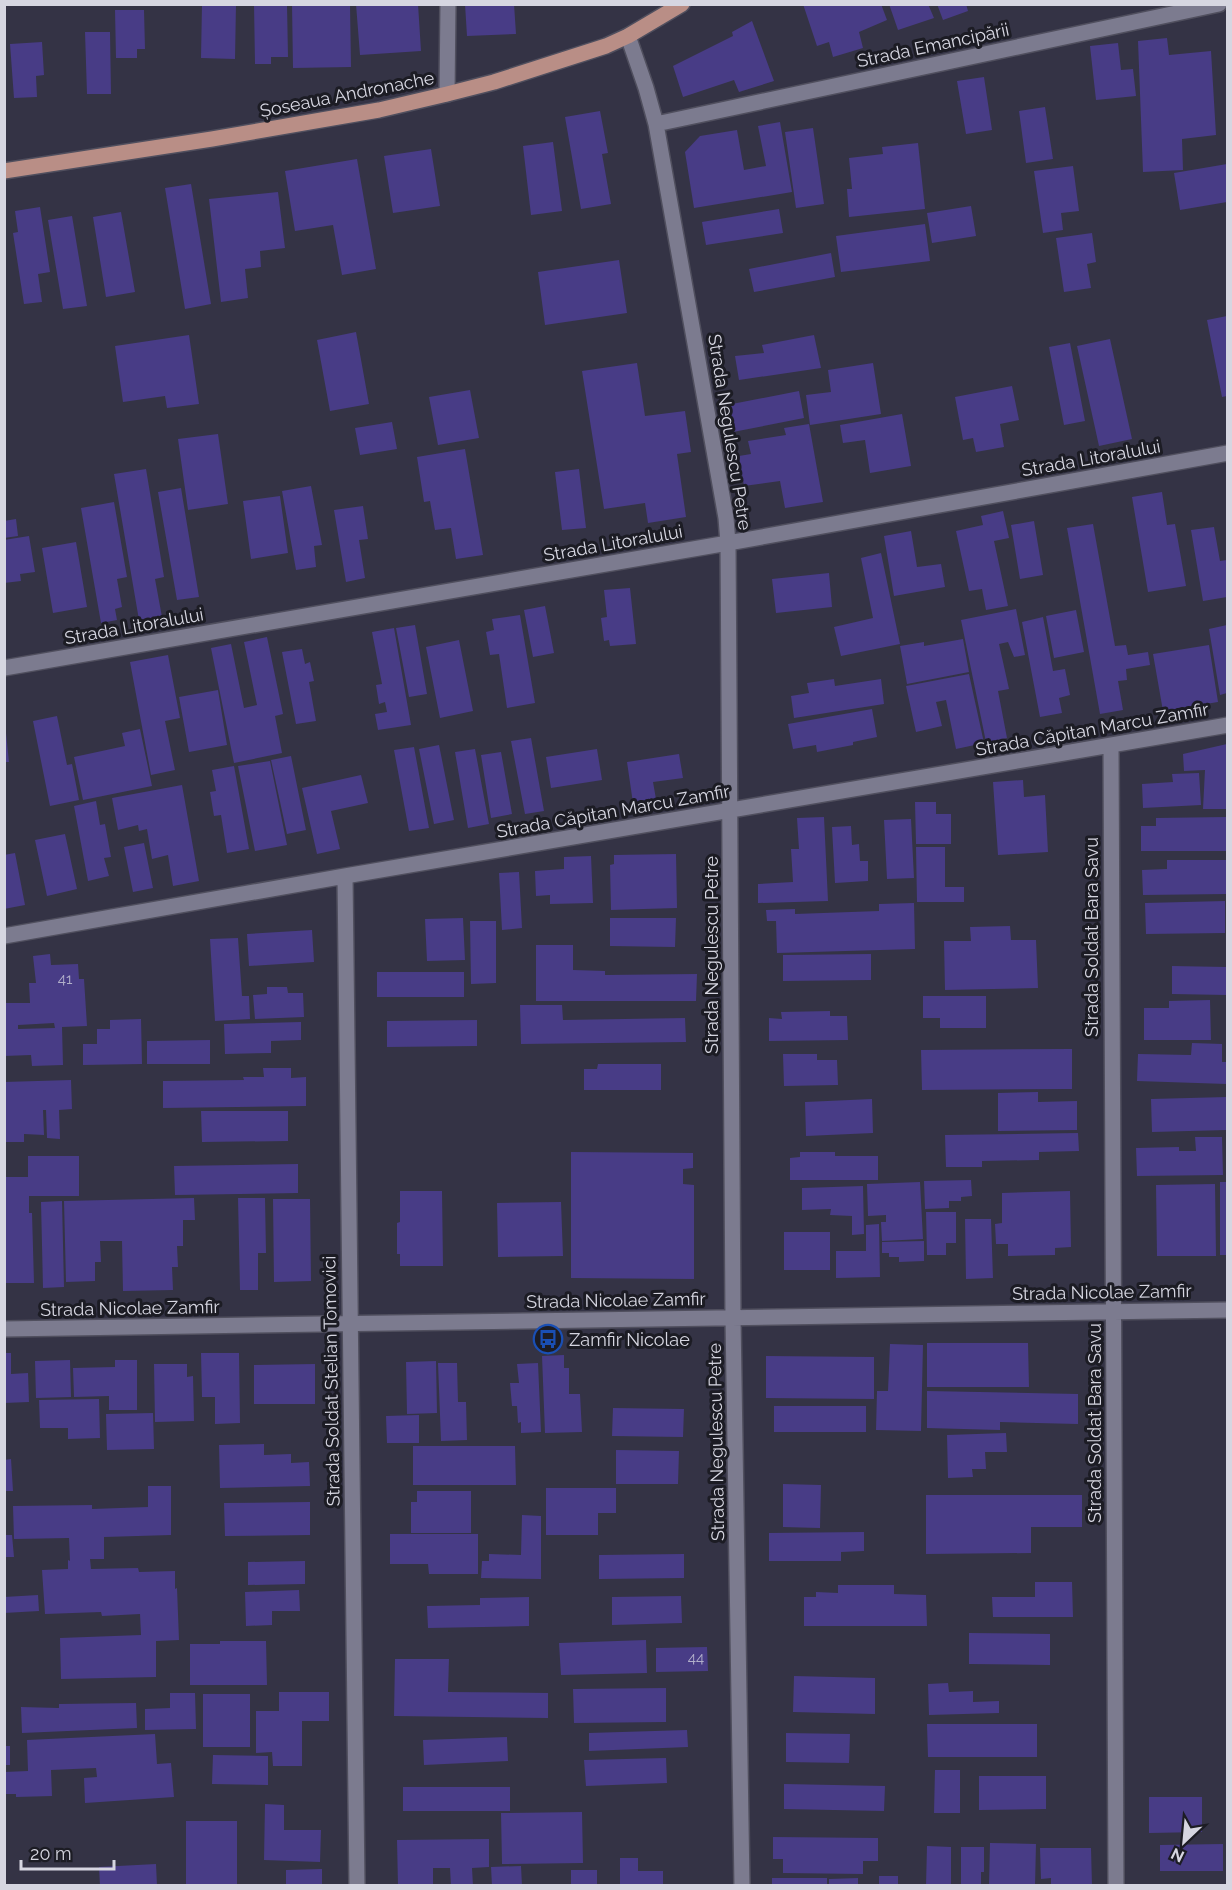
<svg xmlns="http://www.w3.org/2000/svg" width="1232" height="1890" font-family="Raleway,sans-serif">
<rect width="100%" height="100%" fill="#343345"/>
<!-- building -->
<path fill="#483c86" fill-rule="evenodd" d="M202,4h34l-1,55 -34,-1z
M254,4h33l1,53h-17v7h-16z
M292,4h58l1,63 -58,1z
M356,4h62l3,47 -61,4z
M465,4h49l2,30 -49,2z
M803,4h78l6,16 -28,12 4,16 -30,9 -4,-15 -12,4z
M889,4h39l6,14 -36,12z
M937,4h29l2,7 -25,9z
M115,10h29l1,39h-8v9h-21z
M752,21l22,60 -35,11 -5,-12 -51,17 -10,-31 60,-30 -1,-4z
M85,32h25l1,62h-24z
M1167,38l2,17 42,-4 5,84 -34,4 1,31 -40,2 -5,-131z
M42,42l2,33 -8,1 1,21 -23,1 -4,-54z
M1118,43l3,27 12,-1 3,27 -40,4 -6,-54z
M984,77l8,53 -26,4 -9,-53z
M1045,107l8,52 -27,4 -7,-52z
M600,111l8,42 -6,1 9,50 -30,5 -16,-92z
M780,122l12,70 -98,16 -9,-56 15,-16 37,-6 7,40 22,-4 -8,-40z
M813,128l11,76 -28,4 -11,-76z
M553,142l9,69 -31,4 -8,-69z
M918,143l7,66 -76,8 -2,-28h5l-3,-31 34,-4 -1,-7z
M431,149l9,57 -47,7 -9,-57z
M357,159l19,110 -34,6 -9,-50 -38,6 -10,-60z
M1227,164v38l-47,8 -6,-37z
M1073,166l6,45 -18,2 2,17 -20,3 -9,-62z
M191,184l20,120 -26,5 -20,-121z
M278,192l7,56 -25,3 1,16 -16,2 3,29 -27,4 -12,-103z
M971,206l5,30 -44,7 -5,-30z
M40,207l10,65 -12,2 4,28 -18,2 -11,-71 5,-1 -3,-21z
M779,209l4,24 -77,12 -4,-23z
M121,212l14,80 -29,5 -13,-80z
M72,216l15,90 -24,3 -15,-89z
M925,224l5,37 -89,11 -5,-36z
M1092,233l4,29 -9,2 4,24 -27,4 -8,-54z
M831,253l4,24 -81,15 -5,-23z
M619,260l8,53 -82,12 -7,-53z
M1227,316v80l-5,1 -15,-77z
M356,332l13,72 -39,7 -13,-71z
M189,335l10,69 -32,4 -2,-12 -42,6 -8,-56z
M814,335l7,33 -82,12 -4,-24 29,-3 -2,-8z
M1110,339l22,100 -33,7 -22,-100z
M1070,343l15,78 -21,4 -15,-78z
M637,363l8,53 40,-5 6,41 -14,2 9,63 -38,6 -3,-20 -41,6 -22,-138z
M873,363l8,51 -71,11 -4,-30 25,-3 -3,-22z
M1012,386l7,34 -19,4 4,23 -28,5 -3,-14 -10,2 -8,-43z
M470,390l9,48 -41,7 -9,-48z
M799,391l5,27 -71,14 -6,-27z
M902,414l9,52 -41,7 -5,-33 -22,3 -3,-18z
M392,422l5,27 -37,6 -5,-27z
M809,424l14,78 -38,6 -5,-27 -36,5 -5,-30 12,-2 -3,-13 38,-6 -2,-7z
M218,434l10,70 -40,6 -10,-71z
M465,449l18,106 -27,4 -5,-31 -16,2 -5,-29 -6,1 -7,-45z
M146,469l18,108 -9,2 7,38 -23,3 -25,-146z
M579,469l7,59 -24,2 -7,-58z
M311,486l11,59 -8,1 2,21 -20,3 -14,-79z
M181,488l18,109 -22,3 -19,-108z
M1162,492l5,33 8,-1 11,62 -38,6 -16,-95z
M280,496l8,57 -37,6 -8,-58z
M114,502l13,75 -10,2 5,28 -7,2 2,11 -16,3 -20,-115z
M363,506l5,33 -9,1 6,38 -19,4 -12,-72z
M1003,511l6,27 -15,3 14,65 -22,4 -4,-21 -13,2 -13,-60 27,-6 -2,-9z
M16,519l2,17 -14,2v-17z
M1034,521l9,54 -23,4 -9,-54z
M1093,524l22,122 11,-1 2,10 20,-3 2,13 -24,4 1,11 -9,1 5,29 -23,4 -33,-186z
M1214,527l6,34 7,-1v37l-24,4 -12,-71z
M911,531l6,36 24,-3 4,23 -51,9 -10,-60z
M29,536l6,36 -15,2 1,7 -17,2v-43z
M76,542l11,65 -34,6 -11,-65z
M881,553l19,91 -59,12 -7,-29 39,-9 -12,-60z
M829,573l3,34 -56,6 -4,-34z
M630,588l6,56 -26,2 -1,-6 -5,1 -3,-23 6,-1 -3,-27z
M545,606l9,47 -21,4 -9,-47z
M1016,609l9,46 -11,2 -6,-15 -9,2 10,45 -11,2 9,47 -21,4 -25,-122z
M1076,610l8,42 -30,6 -8,-42z
M520,615l15,88 -28,5 -8,-54 -9,1 -4,-23 8,-2 -2,-11z
M1043,617l10,54 12,-2 5,26 -11,3 3,15 -22,4 -18,-95z
M415,625l12,69 -18,3 -13,-69z
M1227,625v68l-7,2 -11,-66z
M394,628l17,97 -33,5 -3,-16 12,-2 -2,-10 -6,2 -3,-19 6,-1 -10,-52z
M267,637l16,77 -8,2 7,37 -48,10 -23,-115 20,-4 13,64 13,-3 -13,-63z
M963,639l6,33 -62,12 -7,-38 24,-4v4z
M459,640l14,71 -33,7 -14,-71z
M1209,645l9,57 -55,9 -10,-57z
M302,649l3,15 5,-2 4,19 -5,1 7,39 -20,3 -14,-72z
M168,655l12,63 -15,3 10,49 -24,5 -21,-113z
M969,674l15,69 -28,6 -10,-49 -10,2 6,24 -26,6 -10,-46z
M834,679l1,7 46,-7 3,25 -90,14 -3,-22 18,-3 -2,-10z
M218,690l9,55 -38,7 -10,-55z
M872,709l5,28 -24,5v3l-36,7 -1,-7 -23,4 -5,-25z
M57,716l10,49 5,-1 7,36 -29,6 -17,-85z
M140,729l12,57 -69,14 -9,-43 51,-11 -3,-13z
M4,733h2l3,29h-5z
M531,738l13,73 -19,3 -14,-73z
M1227,744v65h-24l2,-39 -21,1 -1,-17z
M439,745l15,75 -20,4 -15,-75z
M414,747l15,81 -20,3 -15,-81z
M475,749l14,75 -21,4 -13,-76z
M597,749l5,31 -51,8 -5,-31z
M501,752l11,62 -21,4 -10,-63z
M679,754l4,24 -30,4 3,17 -23,4 -6,-41z
M291,756l15,74 -19,4 -16,-74z
M270,761l17,84 -32,6 -17,-85z
M234,766l15,83 -22,4 -6,-38 -7,1 -4,-24 6,-1 -4,-21z
M1199,773l2,32 -58,3 -1,-24 31,-2 -1,-8z
M361,775l7,28 -37,8 9,38 -23,5 -15,-66z
M1023,780l1,17 21,-2 3,57 -50,3 -5,-73z
M182,785l17,96 -26,5 -5,-31 -16,4 -5,-30 -8,2 -1,-6 -20,5 -6,-32z
M96,801l4,24 5,-1 6,33 -7,1 5,18 -21,5 -14,-75z
M915,802h21v12h15v30h-35z
M824,817l4,84 -70,2v-19l35,-2 -2,-33h8l-2,-31z
M1227,817v34h-86v-25h15v-8z
M911,819l3,59 -27,1 -3,-59z
M851,826l1,19 7,-1 1,17h8v20l-33,2 -3,-56z
M65,834l12,55 -30,7 -12,-56z
M144,843l9,45 -20,4 -9,-45z
M916,847h29v40h19v15h-47z
M15,853l10,52 -21,4v-54z
M676,854l1,54 -66,2 -1,-45 4,-1v-9z
M591,856l2,47 -43,1v-9l-14,1 -1,-25 29,-2v-12z
M1167,860h60v34l-84,1 -1,-25 25,-1z
M519,872l3,56 -20,2 -3,-57z
M1225,901v32l-79,1 -1,-31z
M914,903l1,46 -138,4 -1,-32h-9l-1,-11 29,-1v5l84,-3v-7z
M463,918l2,42 -38,1 -2,-42z
M610,918h66l-1,29 -65,-1z
M470,921h26v62l-25,1z
M1010,926l1,14h25l2,48 -93,2 -1,-49h27l-1,-14z
M312,930l2,32 -65,4 -2,-32z
M238,938l4,58h7l1,23 -35,2 -5,-82z
M536,945h37v25l32,1v4l92,-1 -1,27h-160z
M50,954l1,11 27,-1 1,15h5l3,47 -25,1 1,38 -31,1 -1,-11 -27,1v-53h26l-1,-20h7l-3,-27zM54,1023l1,5 -37,1v-4z
M871,954v26l-88,1v-26z
M1172,966l55,1v28l-55,-1z
M377,972h87v25h-87z
M267,987h20l1,6h15l1,24 -49,2 -2,-24 14,-1z
M923,996h63v32h-46v-10h-17z
M1210,1000l1,40h-67v-32h25v-7z
M520,1005h42l1,15 122,-2 1,24 -165,2z
M830,1011v5h17l1,24 -79,1v-23l13,1 -1,-7z
M141,1019l1,45 -59,1v-21h14v-15h13v-9z
M477,1020v26l-90,1v-26z
M301,1022v18l-30,1v12l-46,1 -1,-30z
M210,1040v24h-63v-23z
M1192,1043l30,1v18h5v22l-90,-3 1,-27 53,1z
M1072,1049v40l-150,1 -1,-40z
M783,1054h34v6h20l1,25 -54,1z
M598,1064h63v26h-77v-21h13z
M263,1068h28v10l15,-1v29l-143,2v-27l81,-1 -1,-3h21z
M71,1080l1,29 -13,1 1,29 -13,-1 -1,-28h-3l1,25 -20,-1v8h-20v-60z
M1038,1092v10l39,-1v29l-79,1v-38z
M1227,1097v33l-75,2 -1,-33z
M872,1099l1,34 -67,3 -1,-34z
M201,1111h87v30l-86,1z
M1078,1133l1,18 -40,1v8l-57,1v6h-36l-1,-32z
M1195,1137h27l1,38 -86,1 -1,-28 43,-1v4h17z
M571,1152l122,1v15l-10,1v15l11,1v94l-123,-1z
M800,1152h35v4h43v24h-88v-22l10,-1z
M28,1156h51v40h-50v17h3l2,70h-30v-106h24z
M298,1164v29l-123,2 -1,-29z
M971,1180l1,16 -11,1v4h-12v7l-24,1 -1,-28z
M920,1182l3,57 -41,2 -1,-19h5v-7l-18,1 -1,-32z
M1220,1182h7v73h-7z
M1215,1184l1,72h-59l-1,-71z
M863,1186l1,48 -12,1v-19l-22,-1 1,-6 -29,1v-22z
M400,1191h42l1,75h-43v-12h-3v-31l3,-1z
M1070,1191l1,56 -16,1v7l-47,1v-12h-12l-1,-20 7,-1v-30z
M194,1198l1,22h-12v26h-6l1,21h-6l1,23 -50,1 -1,-50h-22l1,21h-6v19l-29,1 -2,-81z
M238,1198h27l1,55h-8v37h-18z
M273,1199h37l1,82 -37,1z
M62,1201l2,86 -21,1 -2,-86z
M561,1202l2,54 -65,1 -1,-54z
M926,1212h30v31h-10v12h-19z
M965,1219h26l2,59 -27,1z
M879,1224l1,53 -44,1v-27h30v-26z
M784,1232h46v38h-46z
M924,1241v20l-25,1v-5h-10v-4h-7v-11z
M927,1343h101l1,44h-102z
M890,1344l33,1 -2,86 -45,-1 1,-39h11z
M4,1353h7v21l17,-1 1,29 -25,1z
M201,1353h38l1,70 -25,1v-27h-13z
M564,1355v13h5v26h11l2,38 -37,1 -3,-77z
M766,1356l108,1v42l-108,-1z
M70,1360l1,37 -35,1 -1,-37z
M115,1360h22v50h-28v-14l-35,1 -1,-29 42,-1z
M436,1361l1,52 -30,1 -1,-52z
M438,1363h19l1,39h8l1,38 -26,1z
M538,1363l3,69 -20,1v-11l-3,1 -1,-17h-5l-2,-23h9l-2,-19z
M154,1364h33v13l6,-1 1,45 -39,1z
M315,1364v40h-61v-39z
M927,1391l151,3v30l-78,-2v8l-73,-2z
M99,1399l1,39 -32,1v-11h-28l-1,-28z
M774,1406h92v26h-92z
M613,1408l71,1 -1,28 -71,-1z
M153,1413l1,36 -47,1 -1,-36z
M419,1415v28h-32l-1,-27z
M1006,1433l1,19h-22l1,17h-14l1,8 -25,1 -1,-43z
M264,1444v11l27,-1v9l18,-1 1,24 -90,2 -1,-43z
M413,1446h102l1,39h-103z
M616,1450l63,1 -1,33h-62z
M11,1459l2,32h-9v-31z
M783,1484l38,1 -1,43 -37,-1z
M148,1486h23v49l-67,2v22h-14l1,10 47,-1 1,4 36,-1v18l2,-1 2,52 -23,1v36l-95,2 -1,-41 81,-3 -1,-21 -38,2 -1,-4 -56,2 -3,-44 26,-1v-9l2,1 -1,-23 -55,1 -1,-33 79,-1v4l56,-2z
M546,1488h70v25h-18v22h-52z
M417,1491h54v42h-60v-31h6z
M926,1495h156v32h-51v26l-105,1z
M310,1502v33l-85,1 -1,-33z
M522,1515l19,1v63l-60,-1 1,-17h7v-7l32,1z
M864,1532v19l-23,1v9h-72v-28z
M390,1534h88v40h-49l-1,-10h-38z
M4,1535h8l2,22h-10z
M684,1554v24l-85,1v-24z
M305,1561v23l-57,1v-23z
M1035,1582h37l1,35h-80l-1,-20h43z
M838,1585h56v9l32,1 1,31h-123v-29h12v-5l22,1z
M299,1590l1,21h-28v14l-26,1 -1,-34z
M38,1595l1,16 -35,2v-16z
M681,1596l1,27 -70,2v-28z
M529,1597v29l-101,2 -1,-22 53,-1v-7z
M969,1633l81,1v31l-81,-1z
M646,1640l1,33 -86,2 -2,-32z
M220,1641h46l1,44h-77v-41h30z
M707,1647l1,24 -52,1v-24z
M395,1659h54l-1,33 100,1v25l-154,-2z
M794,1676l81,2v36l-82,-2z
M948,1683l1,9 24,-1v11l26,-1v12l-70,2 -1,-31z
M666,1688v34l-92,1 -1,-34z
M279,1692h50v29h-27v45h-29l-1,-14 -16,1v-42h23z
M170,1693h25l1,36 -51,1v-21l25,-1z
M203,1694h47v53h-47z
M136,1703l1,25 -115,5 -1,-26 38,1v-4z
M927,1724h110v33h-109z
M687,1730l1,17 -99,4v-18z
M786,1733l64,1 -1,29 -63,-1z
M155,1734l2,30 14,-1 3,34 -89,6 -1,-25 13,-1 -1,-9 -45,2 1,26 -36,1v-3h-12v-22l24,-1 -1,-31z
M507,1737l1,24 -84,4 -1,-25z
M4,1746h6v19h-6z
M213,1755l55,1v29l-56,-1z
M666,1758l1,25 -81,3 -2,-26z
M935,1770h25v43h-26z
M979,1776h67v33l-67,1z
M784,1784l101,2 -1,25 -100,-2z
M403,1787h107v24h-107z
M1149,1797h53v35l-53,1z
M265,1804l19,1v25h37l-1,32 -56,-2z
M582,1812l1,51 -81,1 -1,-51z
M186,1821h51v65h-51z
M773,1837l105,1v23h-15v13l-80,-1v-14h-10z
M489,1839v28l-17,1 1,18h-22l-1,-18h-17v18h-35l-1,-46z
M990,1843l46,1 -1,42h-46z
M1223,1844v27h-63v-26z
M927,1846l24,1v39h-25z
M961,1847h23v25h-3v14h-20z
M1040,1848h51l1,38h-41v-8l-10,1z
M620,1858h18v13h25v15h-43z
M156,1864l1,22h-57l-1,-19z
M521,1866l1,20h-30l-1,-19z
M322,1869v17h-36v-16z
M571,1870h26v16h-26z
M879,1876h19v10h-19z
M772,1878h55v8h-55z
M858,1878v8h-29v-7z"/>
<g fill="none" stroke-linecap="round" stroke-linejoin="round">
<!-- minor casing -->
<g stroke="#504f5e" stroke-width="18">
<path id="minor" d="M628,36l18,52 10,36 70,394 2,25 5,775 9,568
M447,94l1,-90
M656,124l563,-120
M4,668l724,-125 500,-90
M1111,745l5,1141
M345,876l12,1010
M4,936l341,-60 883,-151
M4,1329l1224,-19"/>
</g>
<!-- major casing -->
<g stroke="#504f5e" stroke-width="18">
<path id="major" d="M4,171l208,-32 167,-29 68,-16 47,-12 112,-36 22,-10 54,-32"/>
</g>
<!-- minor -->
<use href="#minor" stroke="#7c7b8f" stroke-width="15"/>
<!-- major -->
<use href="#major" stroke="#b98e86" stroke-width="15"/>
</g>
<!-- icons -->
<defs>
<g id="bus-ring" transform="scale(1.5)"><circle r="9.5" fill="#1c1c24" stroke="#1a4fb4" stroke-width="1.5"/><path d="M-5-6H5V4H4V6H2V4H-2V6H-4V4H-5ZM-3.5-4V0h7V-4ZM-3.5 1.2v1.5H-2V1.2ZM2 1.2v1.5H3.5V1.2Z" fill="#1a4fb4"/></g>
</defs>
<g fill-rule="evenodd">
<use href="#bus-ring" x="548" y="1339"/>
</g>
<g text-anchor="middle" dominant-baseline="central" stroke-width="6" stroke-linejoin="round" paint-order="stroke">
<!-- number labels -->
<g font-size="15" fill="#b2b0ca">
<text x="65" y="979">41</text>
<text x="696" y="1658">44</text>
</g>
<!-- street labels -->
<g font-size="18" fill="#d6d6e1" stroke="#1c1c24">
<text transform="translate(933 45) rotate(-12)">Strada Emancipării</text>
<text transform="translate(347 94) rotate(-11)">Șoseaua Andronache</text>
<text transform="translate(730 432) rotate(81)">Strada Negulescu Petre</text>
<text transform="translate(1091 458) rotate(-10)">Strada Litoralului</text>
<text transform="translate(613 543) rotate(-10)">Strada Litoralului</text>
<text transform="translate(134 626) rotate(-10)">Strada Litoralului</text>
<text transform="translate(1092 729) rotate(-10)">Strada Căpitan Marcu Zamfir</text>
<text transform="translate(613 811) rotate(-10)">Strada Căpitan Marcu Zamfir</text>
<text transform="translate(1091 937) rotate(-90)">Strada Soldat Bara Savu</text>
<text transform="translate(711 955) rotate(-90)">Strada Negulescu Petre</text>
<text transform="translate(1102 1292) rotate(-1)">Strada Nicolae Zamfir</text>
<text transform="translate(616 1300) rotate(-1)">Strada Nicolae Zamfir</text>
<text transform="translate(130 1308) rotate(-1)">Strada Nicolae Zamfir</text>
<text transform="translate(331 1381) rotate(-91)">Strada Soldat Stelian Tomovici</text>
<text transform="translate(1094 1423) rotate(-90)">Strada Soldat Bara Savu</text>
<text transform="translate(716 1442) rotate(-91)">Strada Negulescu Petre</text>
</g>
<!-- poi labels -->
<g font-size="18" fill="#d6d6e1" stroke="#1c1c24" text-anchor="start">
<text x="569" y="1339">Zamfir Nicolae</text>
</g>
</g>
<!-- border -->
<rect width="1232" height="1890" fill="none" stroke="#d6d6e1" stroke-width="12"/>
<!-- north arrow -->
<g transform="translate(1184 1842) rotate(206)" stroke="#1c1c24" stroke-width="4.5" paint-order="stroke">
<path d="M0-4.5L10 22L0 15L-10 22Z" fill="#d6d6e1"/>
<text y="-9" font-size="16" font-weight="bold" text-anchor="middle" fill="#d6d6e1">N</text>
</g>
<!-- scale -->
<path d="M21 1860v9h93v-9" fill="none" stroke="#d6d6e1" stroke-width="3"/>
<text x="30" y="1860" font-size="18" fill="#d6d6e1" stroke="#1c1c24" stroke-width="4.5" paint-order="stroke">20 m</text>
</svg>
